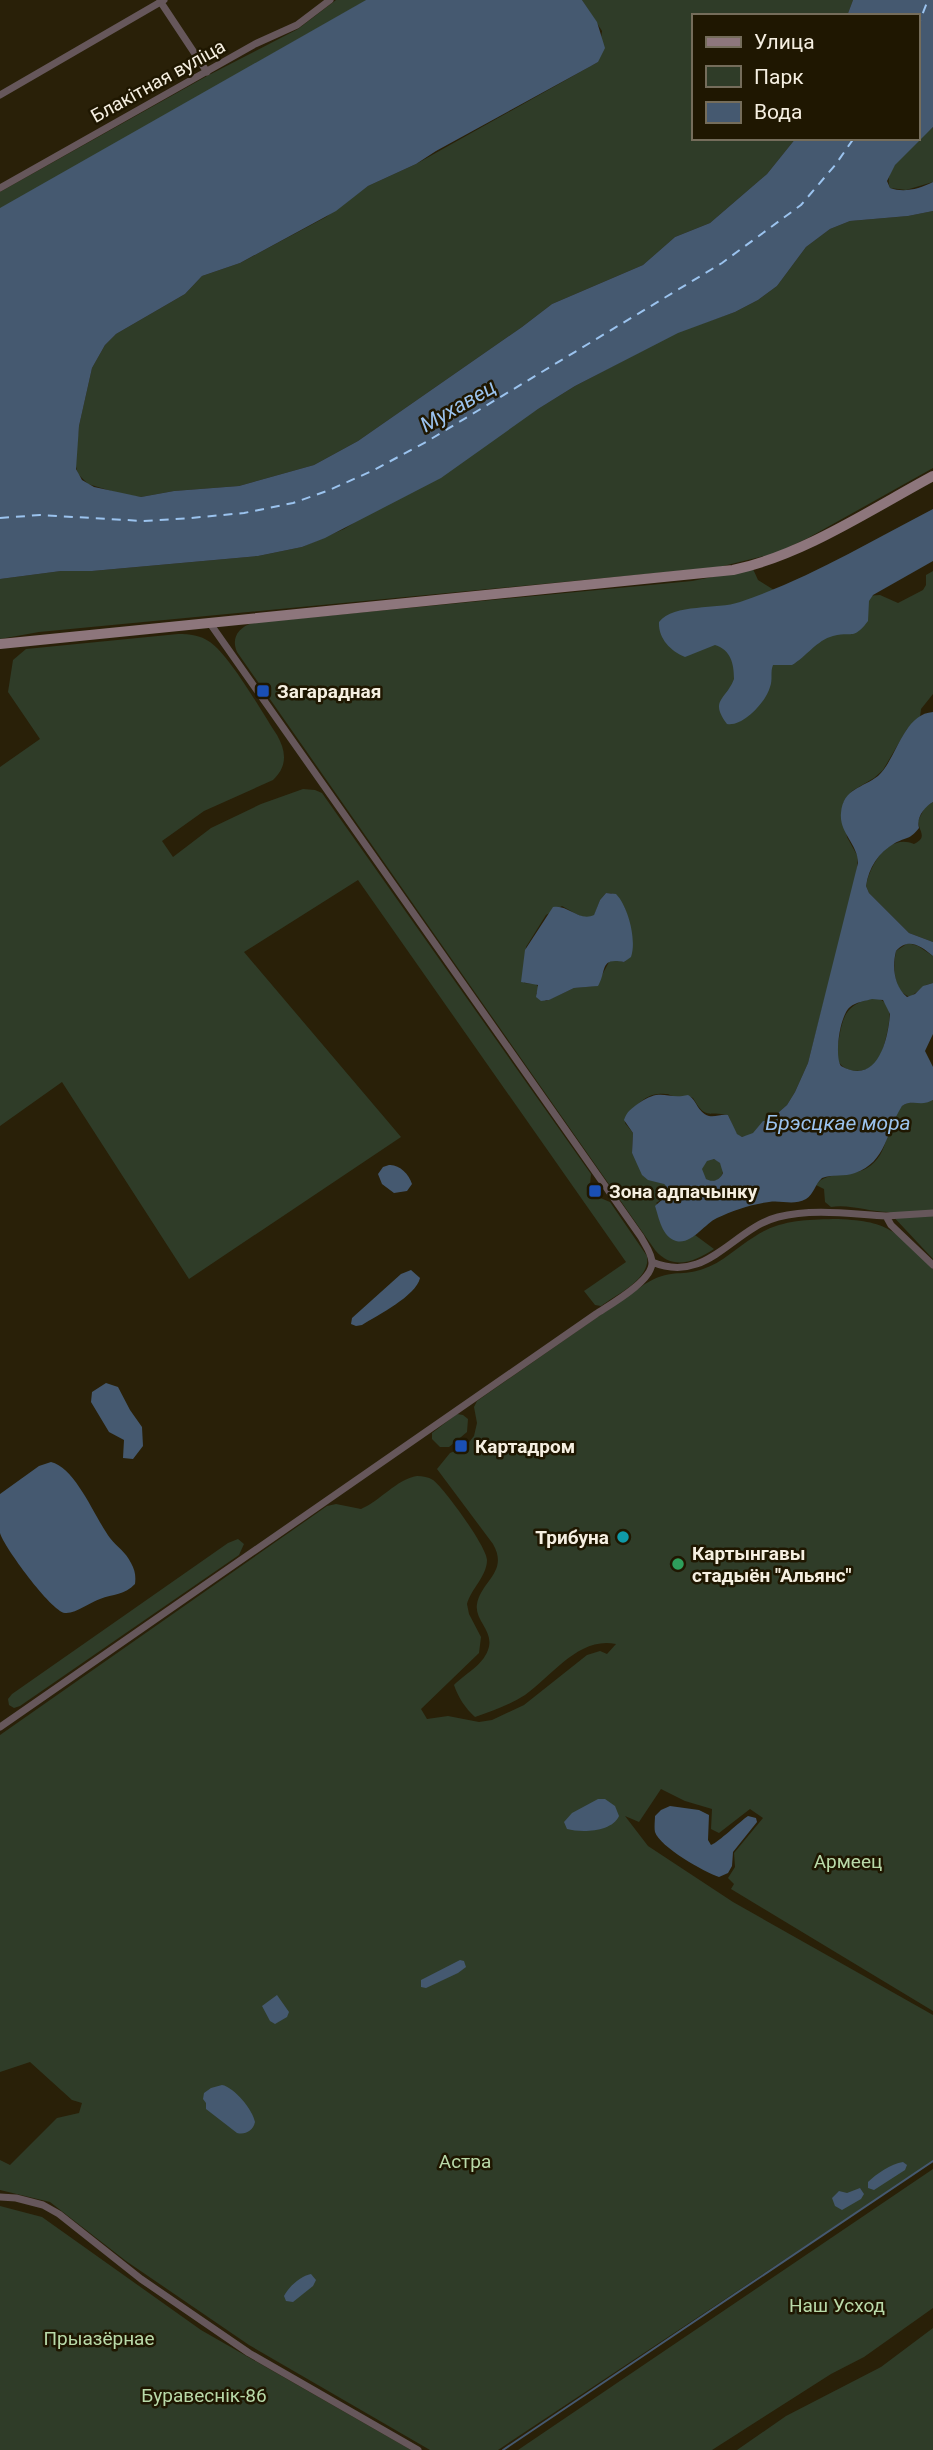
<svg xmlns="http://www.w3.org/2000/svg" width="933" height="2450" font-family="Roboto,sans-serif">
<rect width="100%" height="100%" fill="#292008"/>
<!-- green -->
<path fill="#2f3c28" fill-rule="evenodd" d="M336,0h31l-367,209v-17l207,-116 91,-47z
M582,0h271l-6,16h-154v122h103l-29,36 -57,49 -35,14 -32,28 -91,39 -30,23 -164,114 -44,24 -75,21 -65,5 -33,6 -20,-3 -33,-10 -10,-10 -3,-11 4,-37 13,-58 13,-23 11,-11 69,-40 17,-18 38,-13 86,-46 42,-31 48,-22 182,-102 4,-31z
M933,127v55l-27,8 -16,-2c-9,-20 29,-49 43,-61z
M933,211v257l-125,70 -32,15 -57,14 -680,65 -39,7v-60l61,-8h31l166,-15 44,-9 42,-18 231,-143 103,-54 57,-20 23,-12 19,-14 29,-39 24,-18 20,-8 58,-5z
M753,569l5,11 16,10 9,-1 82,7 15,-1 18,8 25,-13 3,-5v-10l7,-4v123l-12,15 -1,8 -13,12 -24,41 -9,8 -22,13 -9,12 4,34 11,20 -2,21 -48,185 -13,29 -8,13 -8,7 -3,8c-8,3 -27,21 -37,16 -5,-3 -8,-16 -11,-21 -21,-4 -22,5 -35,-17 -7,-3 -10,-1 -17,-1 -6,-1 -5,-3 -11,-3 -19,-3 -33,14 -40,29l8,10 -1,20 13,24 18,6 4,4 -3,11 -8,5 35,35 4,-3 19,14c-20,13 -41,22 -59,1l-418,-598c-6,-14 1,-24 15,-29l440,-42zM606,893h5c25,17 17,43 14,69l-11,-2 -5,2 -13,24 -22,2 -28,13 -10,-7 3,-6 -3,-4 -12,-1 2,-36 20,-32 16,-9c10,5 21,15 32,10l6,-16z
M178,634c12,0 22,1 32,8 20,14 52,70 67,93 9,16 11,31 -4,45l-69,31 -42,30 11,16 38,-29 50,-24 42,-15 12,1 7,3 269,381 -1,11 8,12 12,5 37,54c4,23 -30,38 -46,50l-6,-1 -11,-14 42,-29 -268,-382 -114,72 157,185 -212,142 -127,-197 -62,44v-359l40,-28 -32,-47 5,-32 13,-11z
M933,802v140l-24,-9 -40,-40 -3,-7c4,-22 23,-53 48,-42 14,-7 5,-12 4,-23l7,-14z
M908,943l10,3 15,10v27l-7,2 -16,12c-17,-5 -17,-31 -14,-46z
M878,998c5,3 9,5 11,11 3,9 -6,46 -12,53 -11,13 -35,12 -41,-5 6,-32 3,-55 42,-59z
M933,1100v159l-44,-47c-20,0 -39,-8 -58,-5l-6,-5 -1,-13 -8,-4c11,-15 34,-7 51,-17 24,-14 17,-44 35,-62 8,-8 21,0 31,-6z
M701 1170a11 11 0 1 1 22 0a11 11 0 1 1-22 0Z
M833,1219c56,1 63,12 100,50v742l-202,-122 3,-5 -6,-6 7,-11 -1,-14 29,-35 -13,-9 -31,24 -8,-4 1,-20 -27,-8 -24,-12 -22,33 -14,-6 23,30 85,56 200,113v146l-435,289h-68l-181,-105 -123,-84 -76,-59 -50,-12v-30l10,5 47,-47 22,-5 3,-10 -10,-3 -42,-38 -30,10v-337l327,-229 9,-2 25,5c19,-8 36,-30 56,-33 6,0 11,1 16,4 11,8 54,67 54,80 0,16 -16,29 -20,44l2,10 12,23 -2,16 -58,56 6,10 21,-3 31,6 13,-2 32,-15 63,-50 13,-4 7,3 9,-10c-37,-8 -64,32 -91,51 -16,10 -32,16 -50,22 -10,-9 -17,-20 -21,-32 12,-12 28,-19 34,-35 7,-19 -14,-29 -11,-46 4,-23 32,-32 16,-60l-56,-75 13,-16 16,-7 8,-10 3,-13 -3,-16 3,-6 168,-117c26,-16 36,-7 58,-15 19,-6 34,-22 51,-32 25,-17 50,-17 79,-18z
M457,1414l6,1 5,4 -1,13 -18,15h-9l-8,-8v-6z
M238,1539l6,5 -5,11 -219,151 -6,2 -5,-3 -1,-6 4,-5 216,-151z
M933,2169v139l-69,49 -33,17 -119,76h-194z
M0,2206l42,11 159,113 210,120h-411z
M933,2328v122h-196l49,-34 95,-49z"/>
<!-- water -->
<path fill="#455970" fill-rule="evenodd" d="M366,0h216l15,22 8,26 -7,14 -7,4 -155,85 -20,13 -48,22 -32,25 -96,52 -38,13 -17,18 -69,40 -11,11 -13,23 -13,58 -3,43 6,11 12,7 47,10 33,-6 65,-5 75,-21 44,-24 164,-114 30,-23 91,-39 32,-28 35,-14 57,-49 29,-36h121v-122h-70l6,-16h80v127l-38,38 -8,16 3,7c14,5 29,1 43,-6v29l-25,5 -58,5 -20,8 -24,18 -29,39 -19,14 -23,12 -57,21 -103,53 -37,23 -97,69 -116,60 -23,9 -44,9 -166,15h-31l-61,8v-371z
M933,509v52l-60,34 -4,6 -1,20c-15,20 -17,10 -35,15 -16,4 -27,21 -41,29h-19c-3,7 0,14 -3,22 -4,15 -27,40 -43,37 -18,-24 -1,-24 7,-45 0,-15 -3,-29 -19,-34l-30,12c-15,-6 -27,-19 -26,-35 15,-19 58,-12 81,-20 68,-23 129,-60 193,-93z
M933,712v90c-9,5 -17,16 -14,26 -9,12 -13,9 -24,15 -17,10 -26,24 -29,43l3,7 40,40 24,9v14c-12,-10 -25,-19 -37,-5 -4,16 -2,35 11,46l8,-3 8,-8 10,-3v51l-8,17 8,16v33c-11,7 -21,-1 -31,6 -16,25 -15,56 -47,67 -11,4 -22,1 -33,5 -7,6 -8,16 -16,21 -13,7 -24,1 -37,3 -17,2 -37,9 -52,16 -13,6 -25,27 -41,23 -14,-4 -17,-23 -21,-35l9,-8 3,-11 -3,-3 -16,-4 -6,-5 -10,-22 1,-20 -9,-13c3,-9 7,-11 15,-17 23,-16 27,-3 49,-8 9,5 9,17 21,21 7,1 12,-2 19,-1l9,19 5,3 11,-4 10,-12 13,-1 3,-8 8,-7 8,-13 13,-29 50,-200c0,-19 -19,-30 -17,-50 2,-25 22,-25 37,-37 19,-17 25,-62 55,-64zM872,999l11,1 7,14c-2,27 -13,72 -49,52 -7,-11 -1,-51 9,-59 6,-5 15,-6 22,-8zM714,1159l6,4 3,10c-3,7 -10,10 -17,6l-4,-10 5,-8z
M606,893l10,1c12,12 21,46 15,63l-7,5c-25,-5 -17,9 -26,24l-24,2 -25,12 -8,1 -5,-4 2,-12 -17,-3 4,-32 28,-43c15,-3 26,15 41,8l6,-15z
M389,1165c10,-1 20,9 23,19l-5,7 -13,2 -12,-9 -4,-10 5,-7z
M411,1270l9,8c-4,18 -42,37 -58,47l-6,1 -5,-2 1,-6 49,-44z
M106,1383l12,4 12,23 12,17 1,19 -10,13 -10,-1 1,-18 -15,-8 -18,-30 1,-10z
M51,1462c25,6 44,56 59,76 7,9 16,14 21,25 4,7 5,13 4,21 -10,11 -22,10 -35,15 -10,3 -24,15 -35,14 -14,-2 -61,-66 -65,-80 0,-11 0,-27 0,-39l39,-28z
M598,1799h7l10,7 4,10c-7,16 -37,17 -52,13l-3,-7 8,-9z
M670,1806l29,4 10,5 -1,25 3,5c8,-3 28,-23 37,-29l8,2 1,4 -24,30 -1,14 -4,7 -9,4c-15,-5 -59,-30 -64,-45 -1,-4 0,-12 0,-16l6,-6z
M460,1960l4,1 2,6 -8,6 -32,15 -5,-1v-7z
M277,1995l12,17 -2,5 -12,7 -5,-3 -8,-15z
M222,2085c12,2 31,25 33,37 -2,9 -10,13 -18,11l-31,-24v-6l-3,-4 1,-6 7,-5z
M903,2162l4,3 -2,5 -31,20 -6,-2v-6c8,-8 23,-18 35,-20z
M860,2188l4,6 -3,5 -19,11 -7,-4 -3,-8 7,-7 8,2z
M311,2274l5,6 -3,6 -20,16 -7,-1 -2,-5c5,-10 17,-20 27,-22z"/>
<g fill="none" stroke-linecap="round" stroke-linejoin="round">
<!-- stream -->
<path stroke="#455970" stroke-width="2" d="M503,2450l430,-289"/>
<!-- ferry -->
<path stroke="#9bc3ee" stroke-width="2" stroke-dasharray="9 7" stroke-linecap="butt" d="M917,28l11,-28
M0,518l40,-3 103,6 48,-3 53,-5 49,-10 34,-12 45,-20 54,-29 296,-179 79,-58 35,-41 18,-26"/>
<!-- street -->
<path stroke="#66575b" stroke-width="7" d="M160,1l47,71
M0,95l164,-95
M0,188l255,-144 42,-19 33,-25
M886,1216l47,-3
M652,1262c55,23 80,-33 126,-45 35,-9 73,-3 108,-1l5,9 42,40
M0,1727l596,-413c15,-10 56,-33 56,-51 0,-10 -7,-18 -11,-26l-432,-615
M0,2197l16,1 27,7 16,9 82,65 108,74 169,97"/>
<!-- secondary -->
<path stroke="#8d767c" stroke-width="10" d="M0,644l733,-74c70,-15 137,-60 200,-94"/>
</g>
<!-- markers -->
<g fill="#1a4fb4" stroke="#1f1701" stroke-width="2.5">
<rect x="256" y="684" width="14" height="14" rx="3.5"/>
<rect x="588" y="1184" width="14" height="14" rx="3.5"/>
<rect x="454" y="1439" width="14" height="14" rx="3.5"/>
</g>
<circle fill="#0f9aa8" stroke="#1f1701" stroke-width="2.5" cx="623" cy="1537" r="7"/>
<circle fill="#2e9e5b" stroke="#1f1701" stroke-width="2.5" cx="678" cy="1564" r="7"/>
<g text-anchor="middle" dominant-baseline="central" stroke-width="5" stroke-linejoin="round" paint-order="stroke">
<!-- street labels -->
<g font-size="19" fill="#f5efe1" stroke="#1f1701">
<text transform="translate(158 81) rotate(-29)">Блакітная вуліца</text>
</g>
<!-- poi labels -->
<g font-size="19" font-weight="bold" fill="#f5efe1" stroke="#1f1701" text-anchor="start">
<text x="277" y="691">Загарадная</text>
<text x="609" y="1191">Зона адпачынку</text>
<text x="475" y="1446">Картадром</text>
<text x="609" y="1537" text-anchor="end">Трибуна</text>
<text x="692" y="1553">Картынгавы<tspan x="692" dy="22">стадыён "Альянс"</tspan></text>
</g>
<!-- park labels -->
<g font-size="19" fill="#b9daa9" stroke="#1f1701">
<text x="848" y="1861">Армеец</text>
<text x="465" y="2161">Астра</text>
<text x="837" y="2305">Наш Усход</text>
<text x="99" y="2338">Прыазёрнае</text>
<text x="204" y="2395">Буравеснік-86</text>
</g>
<!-- water labels -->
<g font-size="21" font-style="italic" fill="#9bc3ee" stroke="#1f1701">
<text transform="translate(458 406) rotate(-30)">Мухавец</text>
<text x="838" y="1123">Брэсцкае мора</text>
</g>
</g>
<!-- legend -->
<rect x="692" y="14" width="228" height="126" fill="#1f1701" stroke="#756d5b" stroke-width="2"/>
<rect x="706" y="37" width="35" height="10" fill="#8d767c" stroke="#756d5b" stroke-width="2"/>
<text x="754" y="49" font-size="21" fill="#f5efe1">Улица</text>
<rect x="706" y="66" width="35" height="21" fill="#2f3c28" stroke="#756d5b" stroke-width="2"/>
<text x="754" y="84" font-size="21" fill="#f5efe1">Парк</text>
<rect x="706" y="102" width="35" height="21" fill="#455970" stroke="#756d5b" stroke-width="2"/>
<text x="754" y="119" font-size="21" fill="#f5efe1">Вода</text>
</svg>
